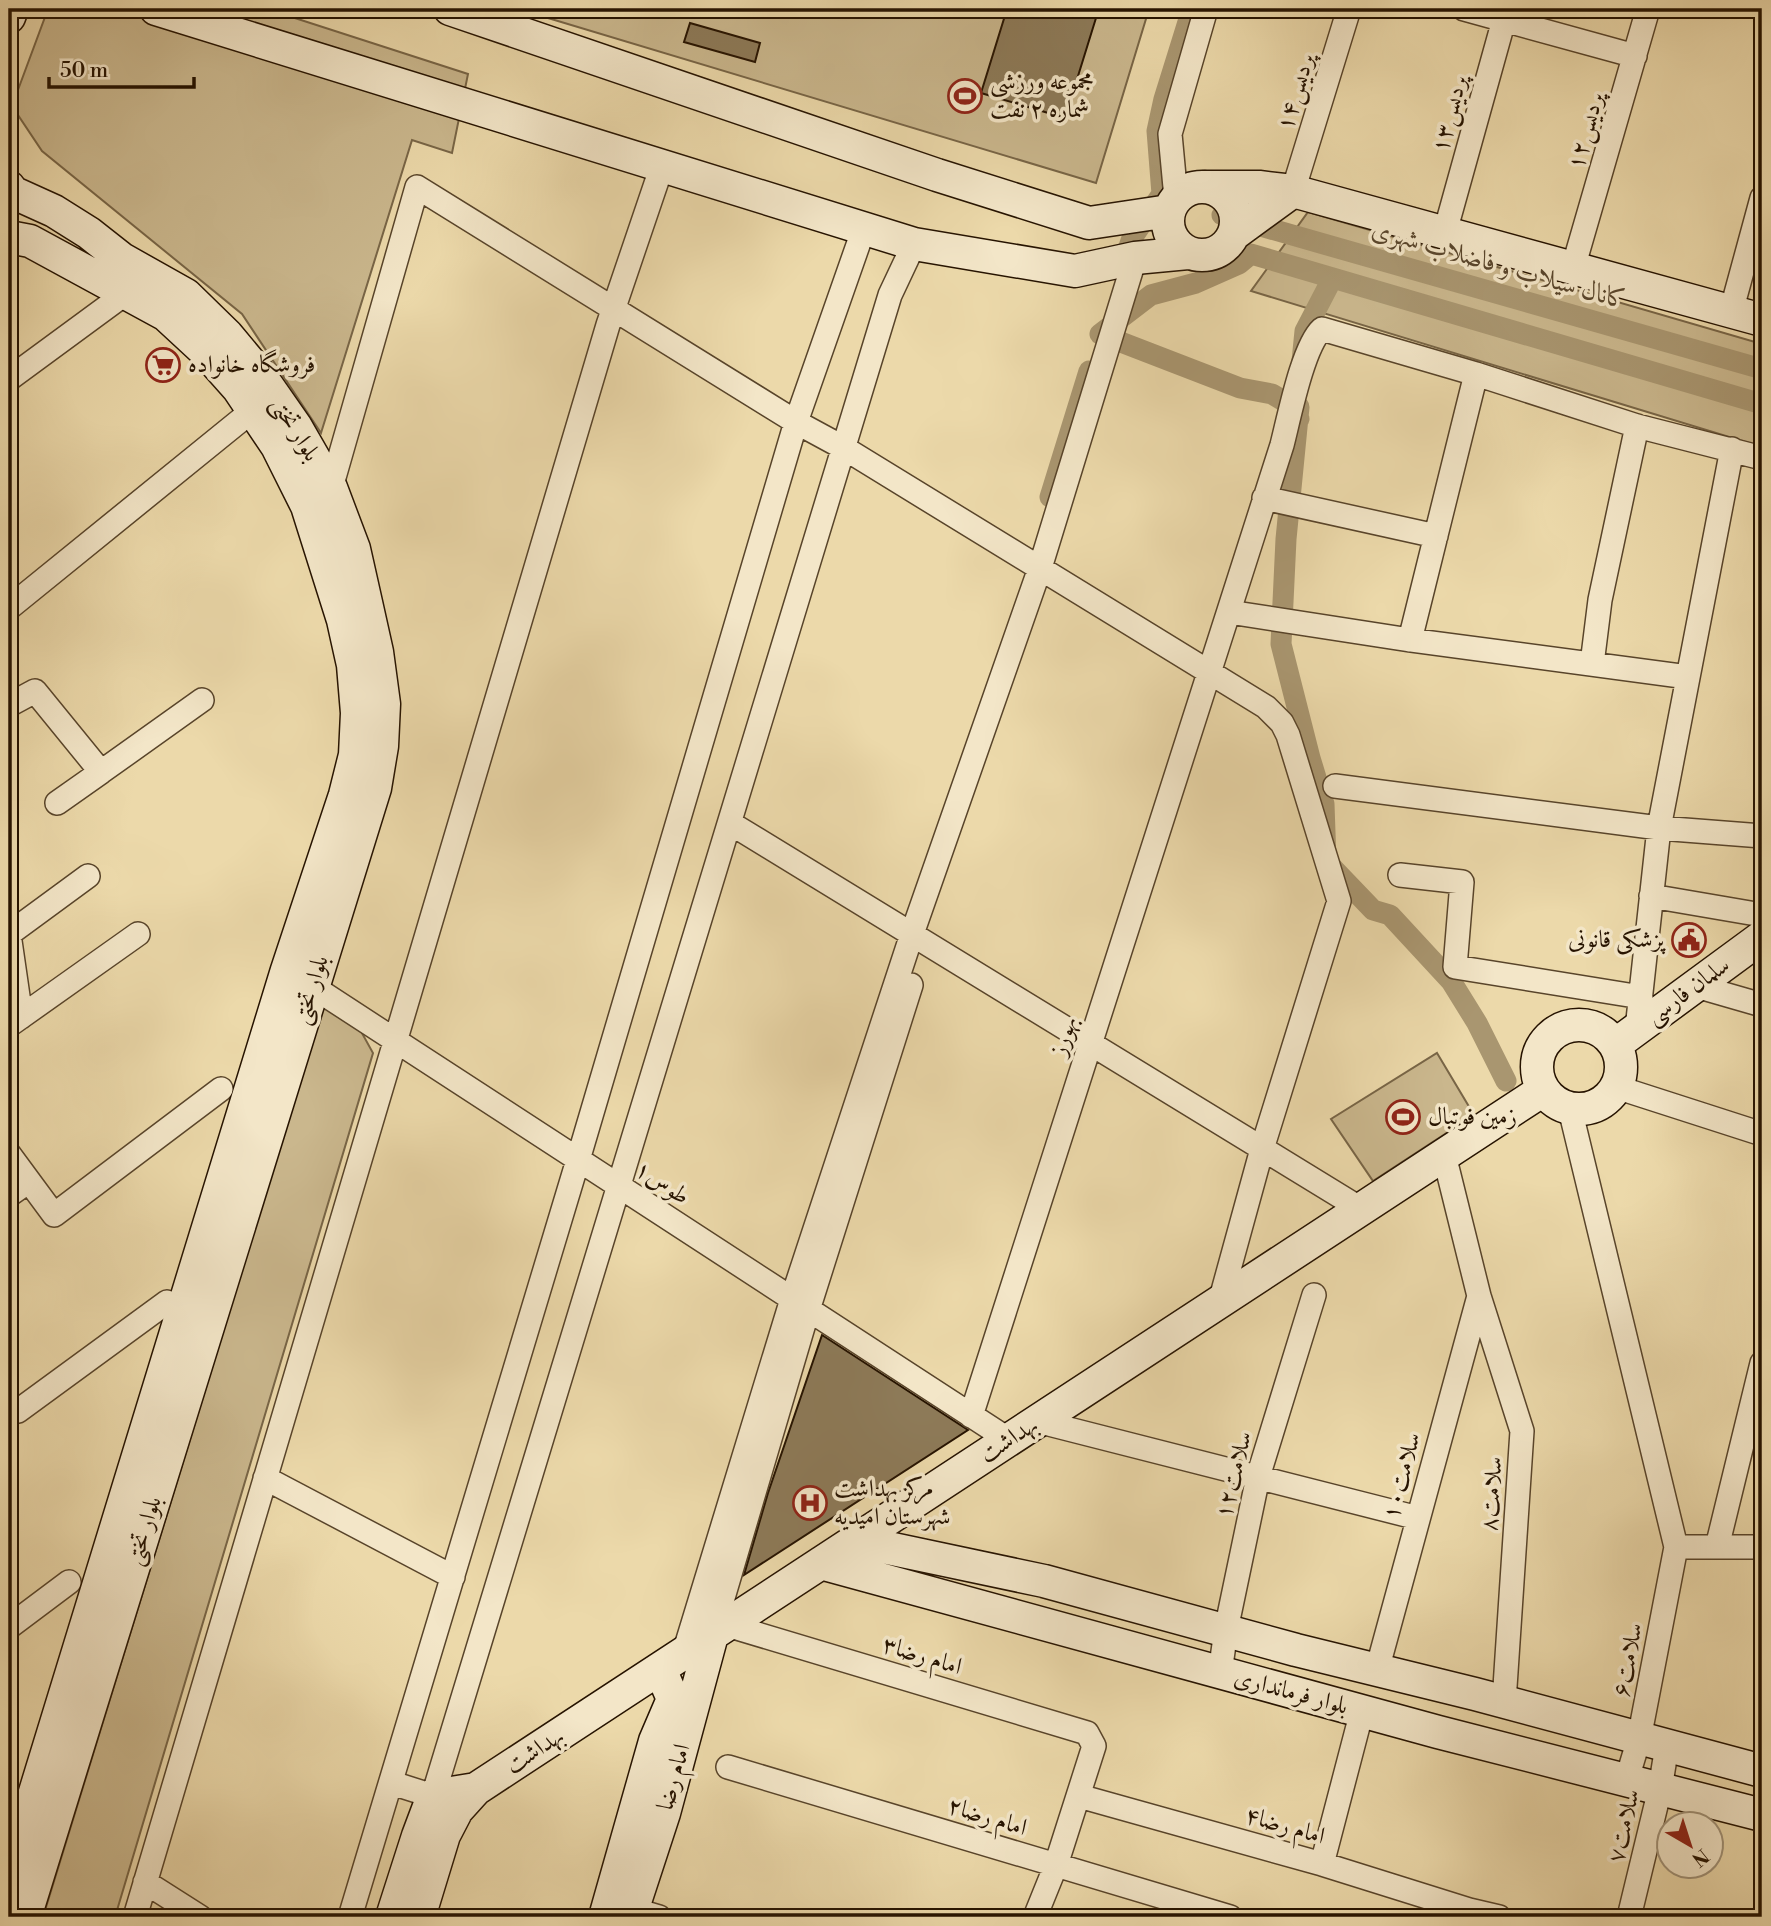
<svg xmlns="http://www.w3.org/2000/svg" width="1771" height="1926" font-family="'Libre Bodoni',Amiri,serif">
<rect width="100%" height="100%" fill="#ecd9aa"/>
<filter id="stains"><feTurbulence type="fractalNoise" baseFrequency=".00286" numOctaves="4"/><feColorMatrix values="0 0 0 0 .2 0 0 0 0 .09 0 0 0 0 .02 0 0 0 .5 -.17"/></filter>
<radialGradient id="worn" r=".72"><stop offset=".6" stop-color="#630" stop-opacity="0"/><stop offset="1" stop-color="#630" stop-opacity=".3"/></radialGradient>
<!-- green -->
<path fill="#cab78d" stroke="#786546" stroke-width="2" d="M48,9h219l201,65 -16,79 -40,-13 -91,293 -79,-119 -200,-163 -30,-45z
M518,9h631l-53,174z
M1308,212l454,132v103l-511,-156z
M326,997l26,18 21,38 -258,864h-72z
M1437,1053l37,62 -101,66 -42,-62z"/>
<g fill="none" stroke-linecap="round" stroke-linejoin="round">
<!-- canal -->
<path stroke="#a99670" stroke-width="21" d="M1222,215l540,154
M1121,270l11,-32 30,-44 -5,-63 7,-32 28,-90
M1302,361l3,-30 27,-52
M1299,407l-13,132 -5,105 29,114 14,46 2,57 47,49 17,5 61,66 26,42 29,58
M1299,419l-12,-16 -15,-9 -32,-6 -140,-54 51,-39 45,-12 43,-19 12,-10 511,150
M1050,497l39,-126"/>
</g>
<!-- building -->
<path fill="#8d7a58" stroke="#261300" stroke-width="2" d="M1007,9h59l30,9 -31,100 -84,-25z
M690,23l70,20 -5,19 -71,-20z
M822,1335l146,95 -224,145 24,-82z"/>
<g fill="none" stroke-linecap="round" stroke-linejoin="round">
<!-- street casing -->
<g stroke="#58442a" stroke-width="26">
<path id="street" d="M1464,9l171,47
M1293,191l56,-182
M1176,198l-6,-64 36,-125
M1445,232l62,-223
M1573,268l75,-259
M1731,312l31,-114
M9,379l117,-86
M331,488l86,-301 379,235 48,26 422,259 16,16 6,12 51,166 -77,248 -42,153
M1264,498l172,38
M9,608l244,-198
M1229,612l181,28 278,37
M1410,640l66,-266
M1592,664l8,-64 37,-174
M9,705l26,-14 66,81 101,-72
M1335,786l324,42 103,8
M57,803l44,-31
M730,823l631,386
M1400,875l62,7 -7,85 186,30
M1651,896l111,19
M301,979l708,461
M1696,986l66,19
M21,1017l-12,-83 79,-58
M11,1024l127,-90
M1637,1029l22,-201 73,-379
M1616,1087l146,47
M1570,1109l106,438 -37,192 -13,43
M9,1154l45,61 167,-126
M1444,1155l35,141 43,135 -18,271
M9,1195l20,-14
M9,1412l9,-1 149,-109
M971,1416l311,-971c7,-27 21,-99 40,-116l154,45 161,52 125,32
M1037,1421l381,97
M265,1478l188,99
M1676,1547h86
M1717,1547l45,-184
M727,1625l360,108 7,13 -38,119 -21,52
M9,1627l60,-45
M712,1635l96,-325 103,-325
M684,1653l108,-354 120,-365 128,-366 95,-310
M1377,1670l102,-374
M1220,1673l6,-43 32,-153 56,-182
M728,1767l502,150
M392,1783l41,13 457,-1501 24,-51
M1079,1796l243,68 147,46 2,7
M1322,1864l40,-153
M145,1882l55,35
M632,1909l27,8
M1469,1910l30,7
M135,1917l473,-1592 54,-159
M350,1917l228,-757 218,-738 68,-194
M1629,1917l31,-128 7,-43"/>
</g>
<!-- secondary casing -->
<g stroke="#261300" stroke-width="35">
<path id="secondary" d="M156,9l758,235 161,27 60,-13 53,-5
M450,9l487,166 152,48 80,-12
M9,17l3,-8
M1168 221a34 34 0 1 1 68 0a34 34 0 1 1-68 0Z
M9,187l3,5 42,19 35,22 33,26 64,36 41,40 30,36 39,56 35,61 23,61 13,58 10,45 7,52 -2,42 -7,42 -350,1129
M1205,187h54l34,4 -59,43
M1293,191l469,129
M9,237l21,4 136,74 40,37 32,36 39,58 30,60 36,114 10,45 4,48 -2,42 -10,40 -58,175 -278,907
M1537 1067a42 42 0 1 1 84 0a42 42 0 1 1-84 0Z
M1615,1045l147,-108
M855,1541l189,40 252,69 179,44 287,77
M821,1563l617,169 324,83
M392,1917l26,-81 15,-40 43,-7 1067,-699
M419,1917l25,-82 13,-25 19,-21
M605,1917l50,-176 18,-42 -13,-30
M630,1917l34,-104 48,-178"/>
</g>
<!-- street -->
<use href="#street" stroke="#f3e6c8" stroke-width="23"/>
<!-- secondary -->
<use href="#secondary" stroke="#f3e6c8" stroke-width="32"/>
</g>
<!-- icons -->
<defs>
<g id="stadium-ring" transform="scale(1.75)"><circle r="9.5" fill="#f3e6c8" stroke="#8f2418" stroke-width="1.5"/><path d="M0-5a6.5 5 0 1 0 0 10a6.5 5 0 1 0 0-10ZM-3.5-1.8h7v3.6h-7Z" fill="#8f2418"/></g>
<g id="supermarket-ring" transform="scale(1.75)"><circle r="9.5" fill="#f3e6c8" stroke="#8f2418" stroke-width="1.5"/><path d="M-6-5.5h2.5l.6 2H6L4.5 2H-2.5L-4.4-4H-6ZM-1.5 3.2a1.3 1.3 0 1 0 .1 0ZM3 3.2a1.3 1.3 0 1 0 .1 0Z" fill="#8f2418"/></g>
<g id="civic-ring" transform="scale(1.75)"><circle r="9.5" fill="#f3e6c8" stroke="#8f2418" stroke-width="1.5"/><path d="M-.6-6.5H3V-4.5H.6V-3L4-1V1h2V6H-6V1h2V-1L-.6-3ZM-1.2 2.5V6h2.4V2.5Z" fill="#8f2418"/></g>
<g id="hospital-ring" transform="scale(1.75)"><circle r="9.5" fill="#f3e6c8" stroke="#8f2418" stroke-width="1.5"/><path d="M-5-5h3v3.5h4V-5h3V5h-3V1.5h-4V5h-3Z" fill="#8f2418"/></g>
</defs>
<g fill-rule="evenodd">
<use href="#stadium-ring" x="965" y="96"/>
<use href="#supermarket-ring" x="163" y="365"/>
<use href="#civic-ring" x="1689" y="940"/>
<use href="#stadium-ring" x="1403" y="1117"/>
<use href="#hospital-ring" x="810" y="1503"/>
</g>
<g text-anchor="middle" dominant-baseline="central" stroke-width="7" stroke-linejoin="round" paint-order="stroke">
<!-- poi labels -->
<g font-size="24" fill="#261300" stroke="#f3e6c8" text-anchor="start">
<text x="990" y="82">مجموعه ورزشی<tspan x="990" dy="28">شماره ۲ نفت</tspan></text>
<text x="188" y="365">فروشگاه خانواده</text>
<text x="1664" y="940" text-anchor="end">پزشکی قانونی</text>
<text x="1428" y="1117">زمین فوتبال</text>
<text x="834" y="1489">مرکز بهداشت<tspan x="834" dy="28">شهرستان امیدیه</tspan></text>
</g>
<!-- street labels -->
<g font-size="24" fill="#261300" stroke="#f3e6c8">
<text transform="translate(1296 92) rotate(-73)">پردیس۱۴</text>
<text transform="translate(1450 114) rotate(-75)">پردیس۱۳</text>
<text transform="translate(1586 131) rotate(-74)">پردیس۱۲</text>
<text transform="translate(295 429) rotate(58)">بلوار تختی</text>
<text transform="translate(311 990) rotate(-73)">بلوار تختی</text>
<text transform="translate(1688 991) rotate(-36)">سلمان فارسی</text>
<text transform="translate(1064 1036) rotate(-72)">بهورز</text>
<text transform="translate(662 1183) rotate(33)">طوس۱</text>
<text transform="translate(1009 1440) rotate(-33)">بهداشت</text>
<text transform="translate(1234 1475) rotate(-76)">سلامت۱۲</text>
<text transform="translate(1402 1476) rotate(-75)">سلامت۱۰</text>
<text transform="translate(1492 1494) rotate(-86)">سلامت۸</text>
<text transform="translate(144 1531) rotate(-73)">بلوار تختی</text>
<text transform="translate(922 1656) rotate(17)">امام رضا۳</text>
<text transform="translate(1628 1660) rotate(-79)">سلامت۶</text>
<text transform="translate(1291 1692) rotate(15)">بلوار فرمانداری</text>
<text transform="translate(535 1751) rotate(-33)">بهداشت</text>
<text transform="translate(674 1777) rotate(-74)">امام رضا</text>
<text transform="translate(987 1817) rotate(17)">امام رضا۲</text>
<text transform="translate(1285 1826) rotate(16)">امام رضا۴</text>
<text transform="translate(1624 1826) rotate(-77)">سلامت۷</text>
</g>
<!-- water labels -->
<g font-size="26" font-style="italic" fill="#5a472d" stroke="#f3e6c8">
<text transform="translate(1500 265) rotate(16)">کانال سیلاب و فاضلاب شهری</text>
</g>
</g>
<!-- margin -->
<rect width="1771" height="1926" fill="none" stroke="#ecd9aa" stroke-width="35"/>
<rect x="10" y="10" width="1750" height="1905" fill="none" stroke="#261300" stroke-width="3.5"/>
<rect x="18" y="18" width="1736" height="1891" fill="none" stroke="#261300" stroke-width="2"/>
<!-- north arrow -->
<g transform="translate(1690 1845) rotate(141)"><circle r="33" fill="#f3e6c8" stroke="#a19278" stroke-width="2"/>
<path d="M0-5L12 26L0 18L-12 26Z" fill="#8f2418"/>
<text y="-10" font-size="19" font-weight="bold" text-anchor="middle" fill="#261300">N</text>
</g>
<!-- scale -->
<path d="M49 77v10h145v-10" fill="none" stroke="#261300" stroke-width="3.5"/>
<text x="60" y="77" font-size="21" fill="#261300" stroke="#f3e6c8" stroke-width="5" paint-order="stroke">50 m</text>
<rect width="100%" height="100%" filter="url(#stains)"/>
<rect width="100%" height="100%" fill="url(#worn)"/>
</svg>
